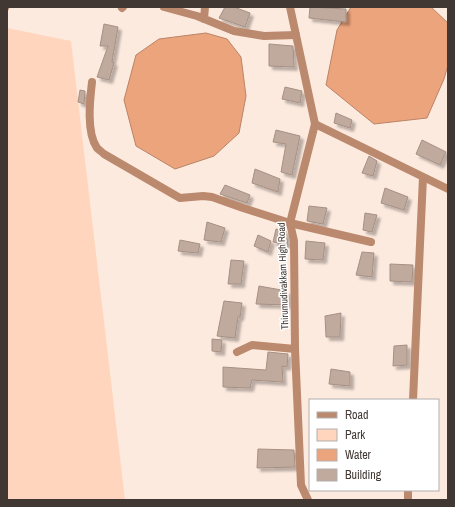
<svg xmlns="http://www.w3.org/2000/svg" width="455" height="507" font-family="'Archivo Narrow',sans-serif">
<defs>
<filter id="shadow"><feDropShadow dx="3.5" dy="3.5" stdDeviation="1" flood-color="#0004"/></filter>
</defs>
<rect width="100%" height="100%" fill="#fdeadf"/>
<!-- green -->
<path fill="#ffd5be" d="M7,28l64,13 54,459h-118z"/>
<!-- water -->
<path fill="#eca47d" stroke="#b98467" d="M351,7h80l17,16v42l-4,14 -17,39 -53,6 -48,-39 11,-55z
M206,33l21,6 14,18 5,39 -7,37 -25,23 -39,13 -39,-23 -12,-46 12,-45 23,-16z"/>
<g fill="none" stroke-linecap="round" stroke-linejoin="round">
<!-- stream -->
<path stroke="#b98467" stroke-width="3.5" d="M7,9l1,-2"/>
</g>
<!-- building -->
<path fill="#c0a99d" stroke="#a69084" filter="url(#shadow)" d="M225,7h9l16,6 -5,14 -26,-9z
M310,7l36,2v13l-37,-4z
M104,24l14,3 -6,35 2,1 -5,17 -12,-3 11,-31h-8z
M269,44l24,2 1,21 -25,-1z
M285,87l17,4 -2,12 -18,-4z
M80,90l5,1 -1,13 -6,-2z
M336,113l16,7 -2,8 -16,-5z
M276,130l24,6 -8,39 -11,-3 5,-28 -13,-2z
M422,140l24,12 -6,13 -24,-11z
M369,156l8,5 -4,15 -11,-3z
M255,169l25,10 -2,13 -26,-9z
M225,185l25,10 -3,8 -27,-9z
M385,188l23,9 -4,13 -23,-7z
M309,206l18,2 -4,16 -16,-3z
M365,213l12,2 -5,17 -9,-2z
M207,222l18,6 -4,14 -17,-2z
M276,229l10,2 2,14 -15,-3z
M258,235l13,6 -3,11 -14,-6z
M180,240l20,4 -2,9 -20,-2z
M306,241l19,2 -2,17 -18,-1z
M362,252l12,1 -2,24 -16,-2z
M231,260l13,1 -3,23h-13z
M390,264l23,1 -1,17 -22,-1z
M259,286l28,5v14l-31,-1z
M224,301l18,2 -2,14h-2l-3,21 -18,-2z
M341,313l-1,24h-14l-1,-21z
M212,339l10,1 -1,12 -9,-1z
M407,345v20l-14,1 1,-20z
M268,352l20,2 -1,13 -5,-1 1,16 -31,-2 -2,8 -27,-1v-20l43,3z
M331,369l19,3v14l-21,-2z
M258,449l36,1 1,17 -38,1z"/>
<g fill="none" stroke-linecap="round" stroke-linejoin="round">
<!-- minor -->
<path stroke="#bb896e" stroke-width="8" d="M164,7l33,9 37,15 30,5 32,-1
M122,8l1,-1
M204,19l1,-12
M92,82c-2,17 -6,50 5,66 2,2 5,4 7,6l69,40 7,4 23,-2 9,1 31,11 47,15 81,19
M315,124l133,65
M237,352l15,-7 43,4
M413,400l10,-223
M408,500v-10"/>
<!-- tertiary -->
<path stroke="#bb896e" stroke-width="8" d="M290,7l25,117 -25,99 4,18 1,108 6,136 7,15"/>
</g>
<g text-anchor="middle" dominant-baseline="central" stroke-width="3" stroke-linejoin="round" paint-order="stroke">
<!-- street labels -->
<g font-size="10" fill="#413833" stroke="#fff">
<text transform="translate(283 276) rotate(-92)">Thirumudivakkam High Road</text>
</g>
</g>
<!-- border -->
<rect width="455" height="507" fill="none" stroke="#413833" stroke-width="16"/>
<!-- legend -->
<rect x="309" y="399" width="130" height="92" fill="#ffffff" stroke="#b3afad"/>
<rect x="317" y="412" width="20" height="6" fill="#bb896e" stroke="#b3afad"/>
<text x="345" y="419" font-size="12" fill="#413833">Road</text>
<rect x="317" y="429" width="20" height="12" fill="#ffd5be" stroke="#b3afad"/>
<text x="345" y="439" font-size="12" fill="#413833">Park</text>
<rect x="317" y="449" width="20" height="12" fill="#eca47d" stroke="#b3afad"/>
<text x="345" y="459" font-size="12" fill="#413833">Water</text>
<rect x="317" y="469" width="20" height="12" fill="#c0a99d" stroke="#b3afad"/>
<text x="345" y="479" font-size="12" fill="#413833">Building</text>
</svg>
